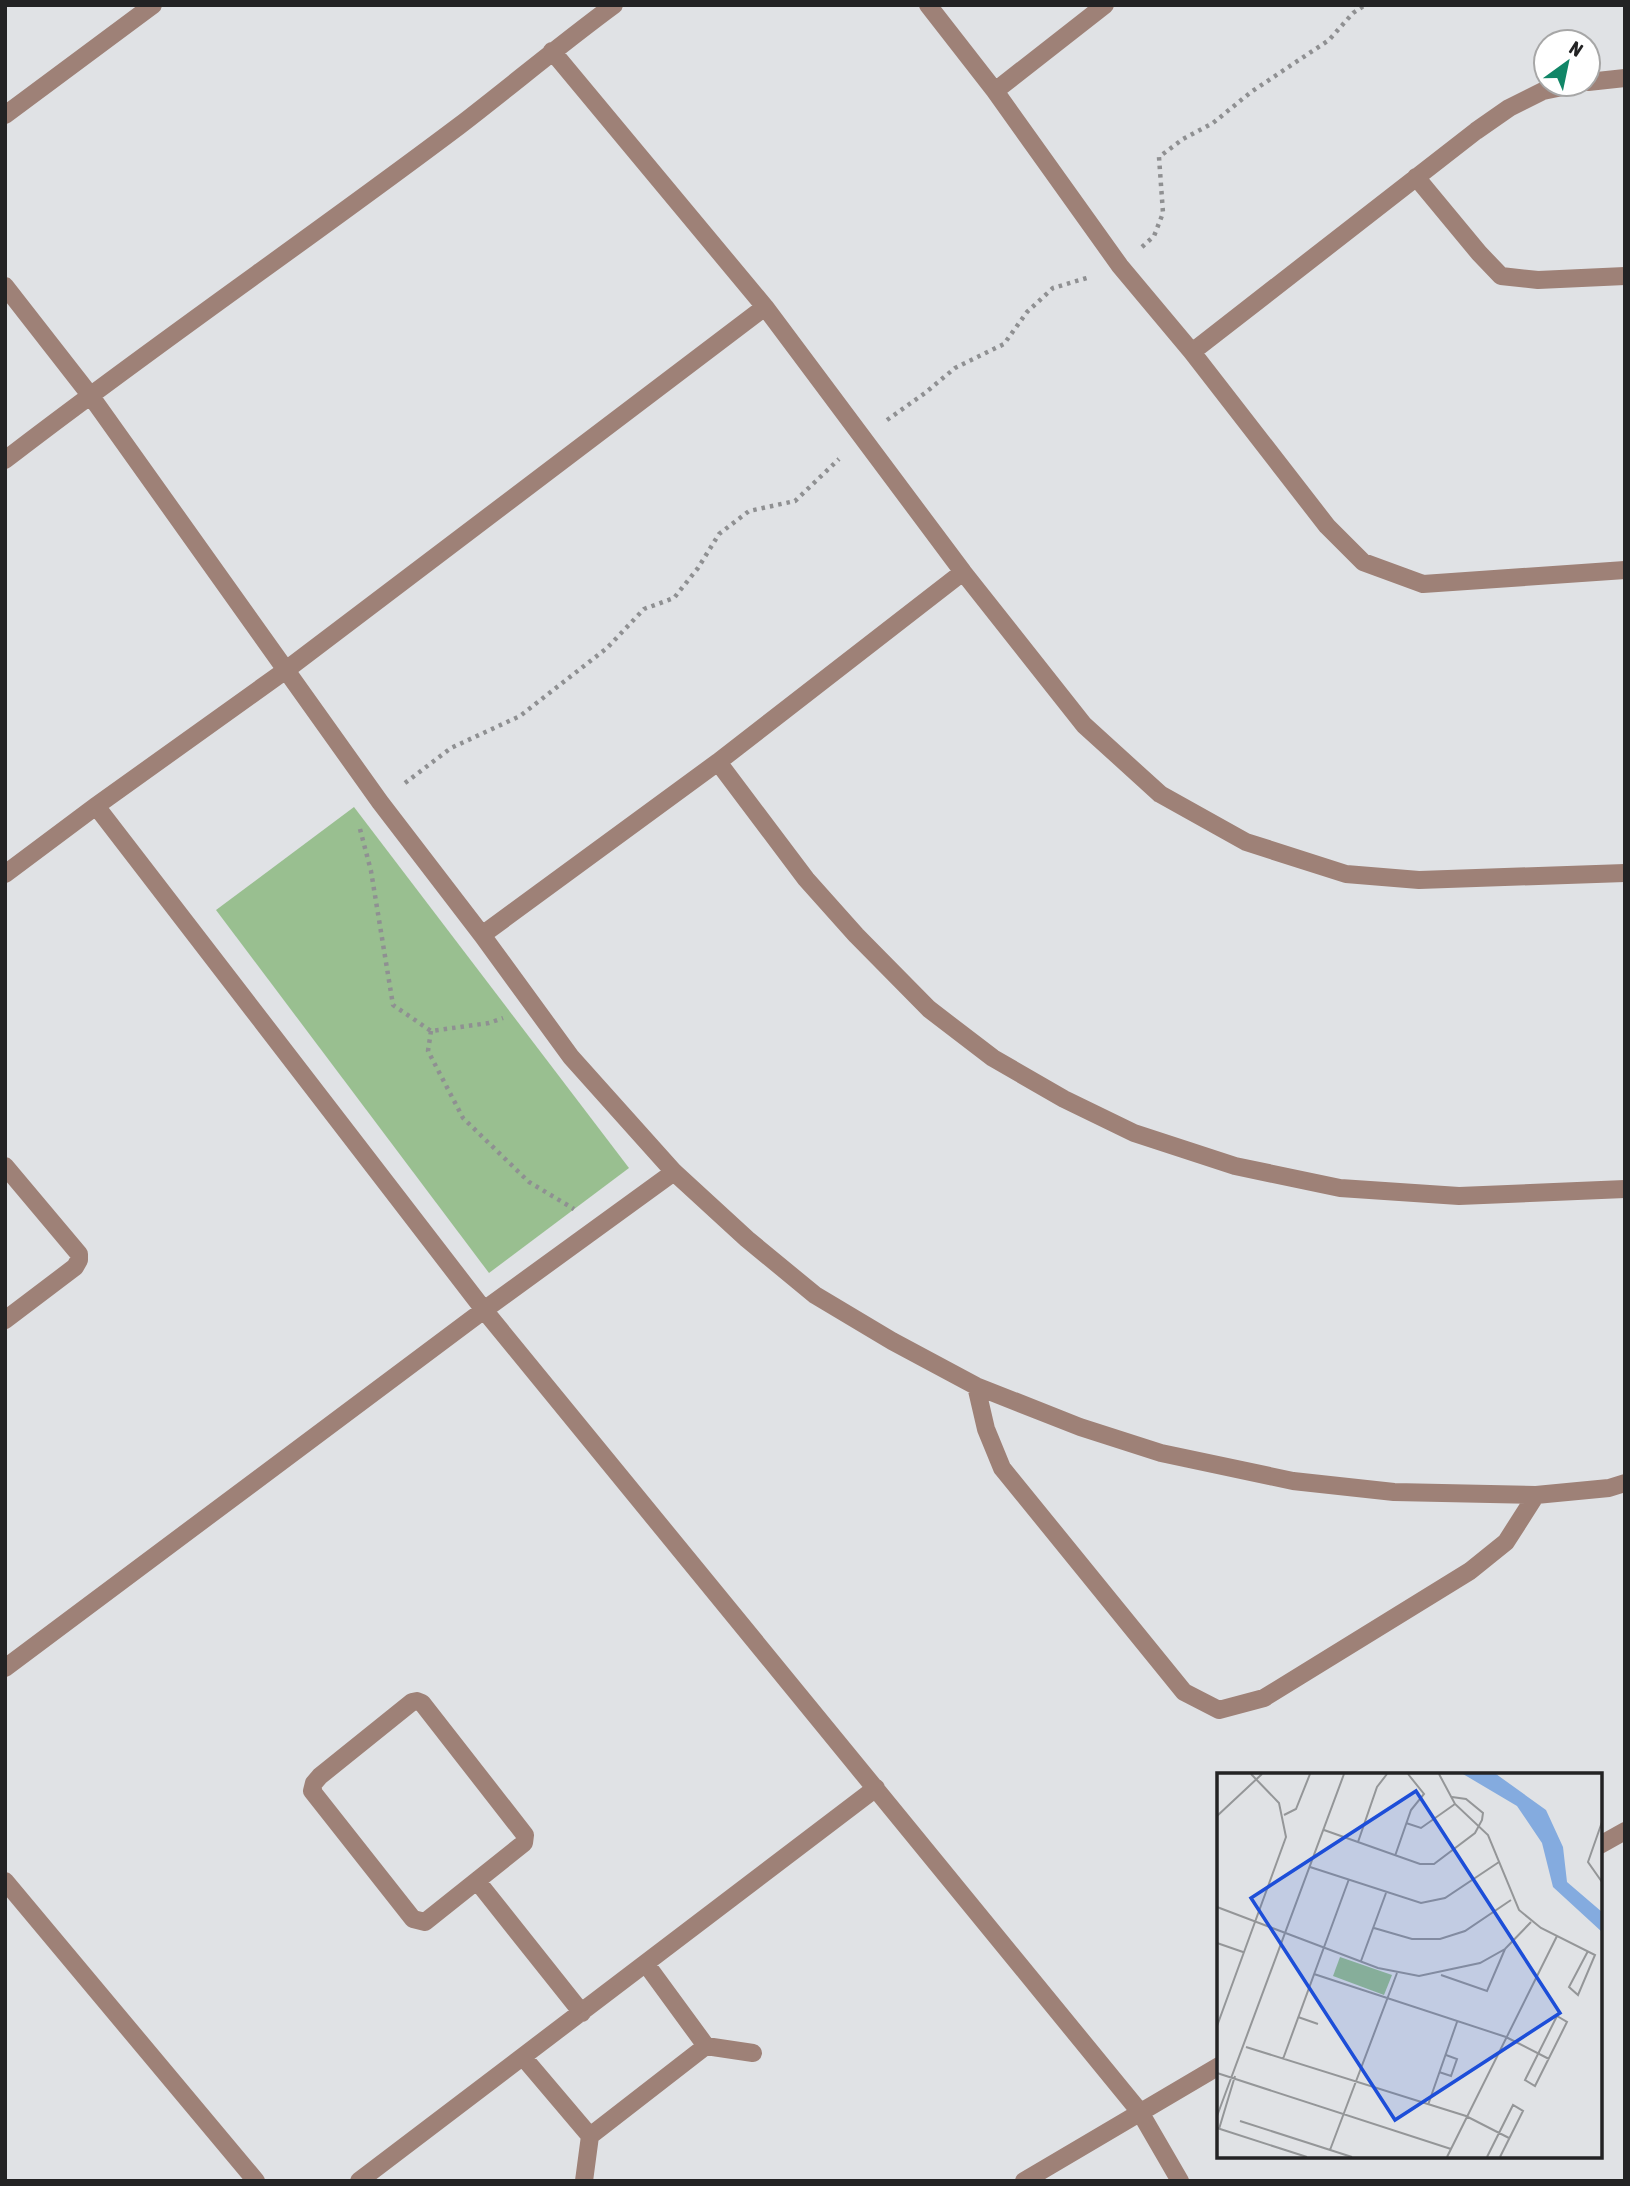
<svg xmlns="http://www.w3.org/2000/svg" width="1630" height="2186" font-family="'Asap Condensed',sans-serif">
<rect width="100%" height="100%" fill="#e0e2e5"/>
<!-- green -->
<path fill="#99bf90" d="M354,807l275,361 -140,105 -273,-363z"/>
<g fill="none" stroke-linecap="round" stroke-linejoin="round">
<!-- path -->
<path stroke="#8f9092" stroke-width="4.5" stroke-dasharray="3.5 5" stroke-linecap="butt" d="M1142,247l12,-11 9,-23 -4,-56 24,-18 30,-16 38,-31 78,-52 24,-27 12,-8
M887,420l38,-27 30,-25 49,-24 23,-32 26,-24 37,-11
M405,783l46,-35 69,-32 87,-68 37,-39 30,-11 24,-30 21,-34 30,-23 46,-10 44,-42
M360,829l11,42 22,134 38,26 58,-8 14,-5
M431,1031l-3,20 35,67 66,64 45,27"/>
<!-- minor -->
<path stroke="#9e8177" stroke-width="18" d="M928,5l67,86 125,175 72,86 135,174 36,36 60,22 202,-14
M552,51l213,256 198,265 121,153 76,69 86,48 100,32 73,6 206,-7
M1588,82l37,-4
M995,91l110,-86
M5,115l148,-110
M1416,177l63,76 22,23 37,4 87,-4
M5,286l85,109 290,407 102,133 89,122 103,115 73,67 68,56 77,46 84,45 104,41 81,26 132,28 101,11 142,3 73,-7 16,-5
M1192,352l284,-221 33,-23 34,-17 34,-7
M5,460c149,-115 304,-221 454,-334 52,-40 102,-82 155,-121
M718,762l88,117 50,56 73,74 64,49 71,41 70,34 101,33 105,22 119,8 166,-7
M96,806l388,504 656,802 40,69
M5,874l91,-68 190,-136 479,-363
M482,935l236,-173 245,-190
M5,1166l74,88v6l-4,7 -70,53
M976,1386l10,43 16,39 182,224 35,18 45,-12 206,-127 36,-29 30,-47
M5,1668l479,-358 190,-138
M417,1701l5,2 103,132 -1,8 -99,79 -12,-3 -101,-128 2,-8 6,-7 92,-74z
M1600,1845l25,-14
M5,1881l251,300
M477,1881l105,132
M706,2046l47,7
M523,2057l67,79 116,-90 -60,-82
M359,2181l517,-393
M584,2181l6,-45
M1024,2181l195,-115"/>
</g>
<!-- overview -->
<g transform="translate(1217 1773)">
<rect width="385" height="385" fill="#e0e2e5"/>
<path d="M123,184l52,18 -8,20 -51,-19z" fill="#99bf90"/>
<path d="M246,1h33l50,36 17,37 4,35 35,30v20l-49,-45 -11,-44 -25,-37z" fill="#84abdf"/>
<path fill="none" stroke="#949698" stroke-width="2" d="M222,1l16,30 33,31 31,75 22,18 54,27 -17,40 -9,-8 19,-36M67,42l12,-6 14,-35M0,43l45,-42M385,49l-14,40 14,20M189,50l15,5 34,-24M107,57l96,34h14l41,-31 7,-13 1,-7 -17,-14 -14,-2M141,69l19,-55 10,-13M178,83l16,-46 13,-16 -16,-20M93,94l111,36 24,-5 54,-36M0,134l161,61 41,8 61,-13 25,-14 26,-27M157,155l38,11h28l25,-8 46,-31M0,170l26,9M144,188l25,-68M97,201l192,63 43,22M224,202l46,16 18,-42M340,243l10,6 -32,64 -10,-6zM81,244l20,7M0,253l69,-189 -7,-34 -28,-29M29,274l220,69 43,22M66,286l66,-180M222,299l12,4 6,-17 -11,-4M0,300l234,76M211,332l29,-83M0,343l127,-342M23,348l112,36M0,355l90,29M2,356l16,-53M113,377l67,-177M230,384l110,-221M270,384l26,-52 10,6 -23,46"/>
<path fill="#1d4ed8" fill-opacity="0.15" stroke="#1d4ed8" stroke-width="3.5" d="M199,18l144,222 -165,107 -144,-222z"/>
<rect width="385" height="385" fill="none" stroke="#232324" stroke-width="3.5"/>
</g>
<!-- border -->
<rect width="1630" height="2186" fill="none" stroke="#232324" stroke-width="14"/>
<!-- north arrow -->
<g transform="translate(1567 63) rotate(33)"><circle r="33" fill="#ffffff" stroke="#a7a7a7" stroke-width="2"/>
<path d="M0-5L12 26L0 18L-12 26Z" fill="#118667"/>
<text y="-10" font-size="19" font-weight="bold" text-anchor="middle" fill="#232324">N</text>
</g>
</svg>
